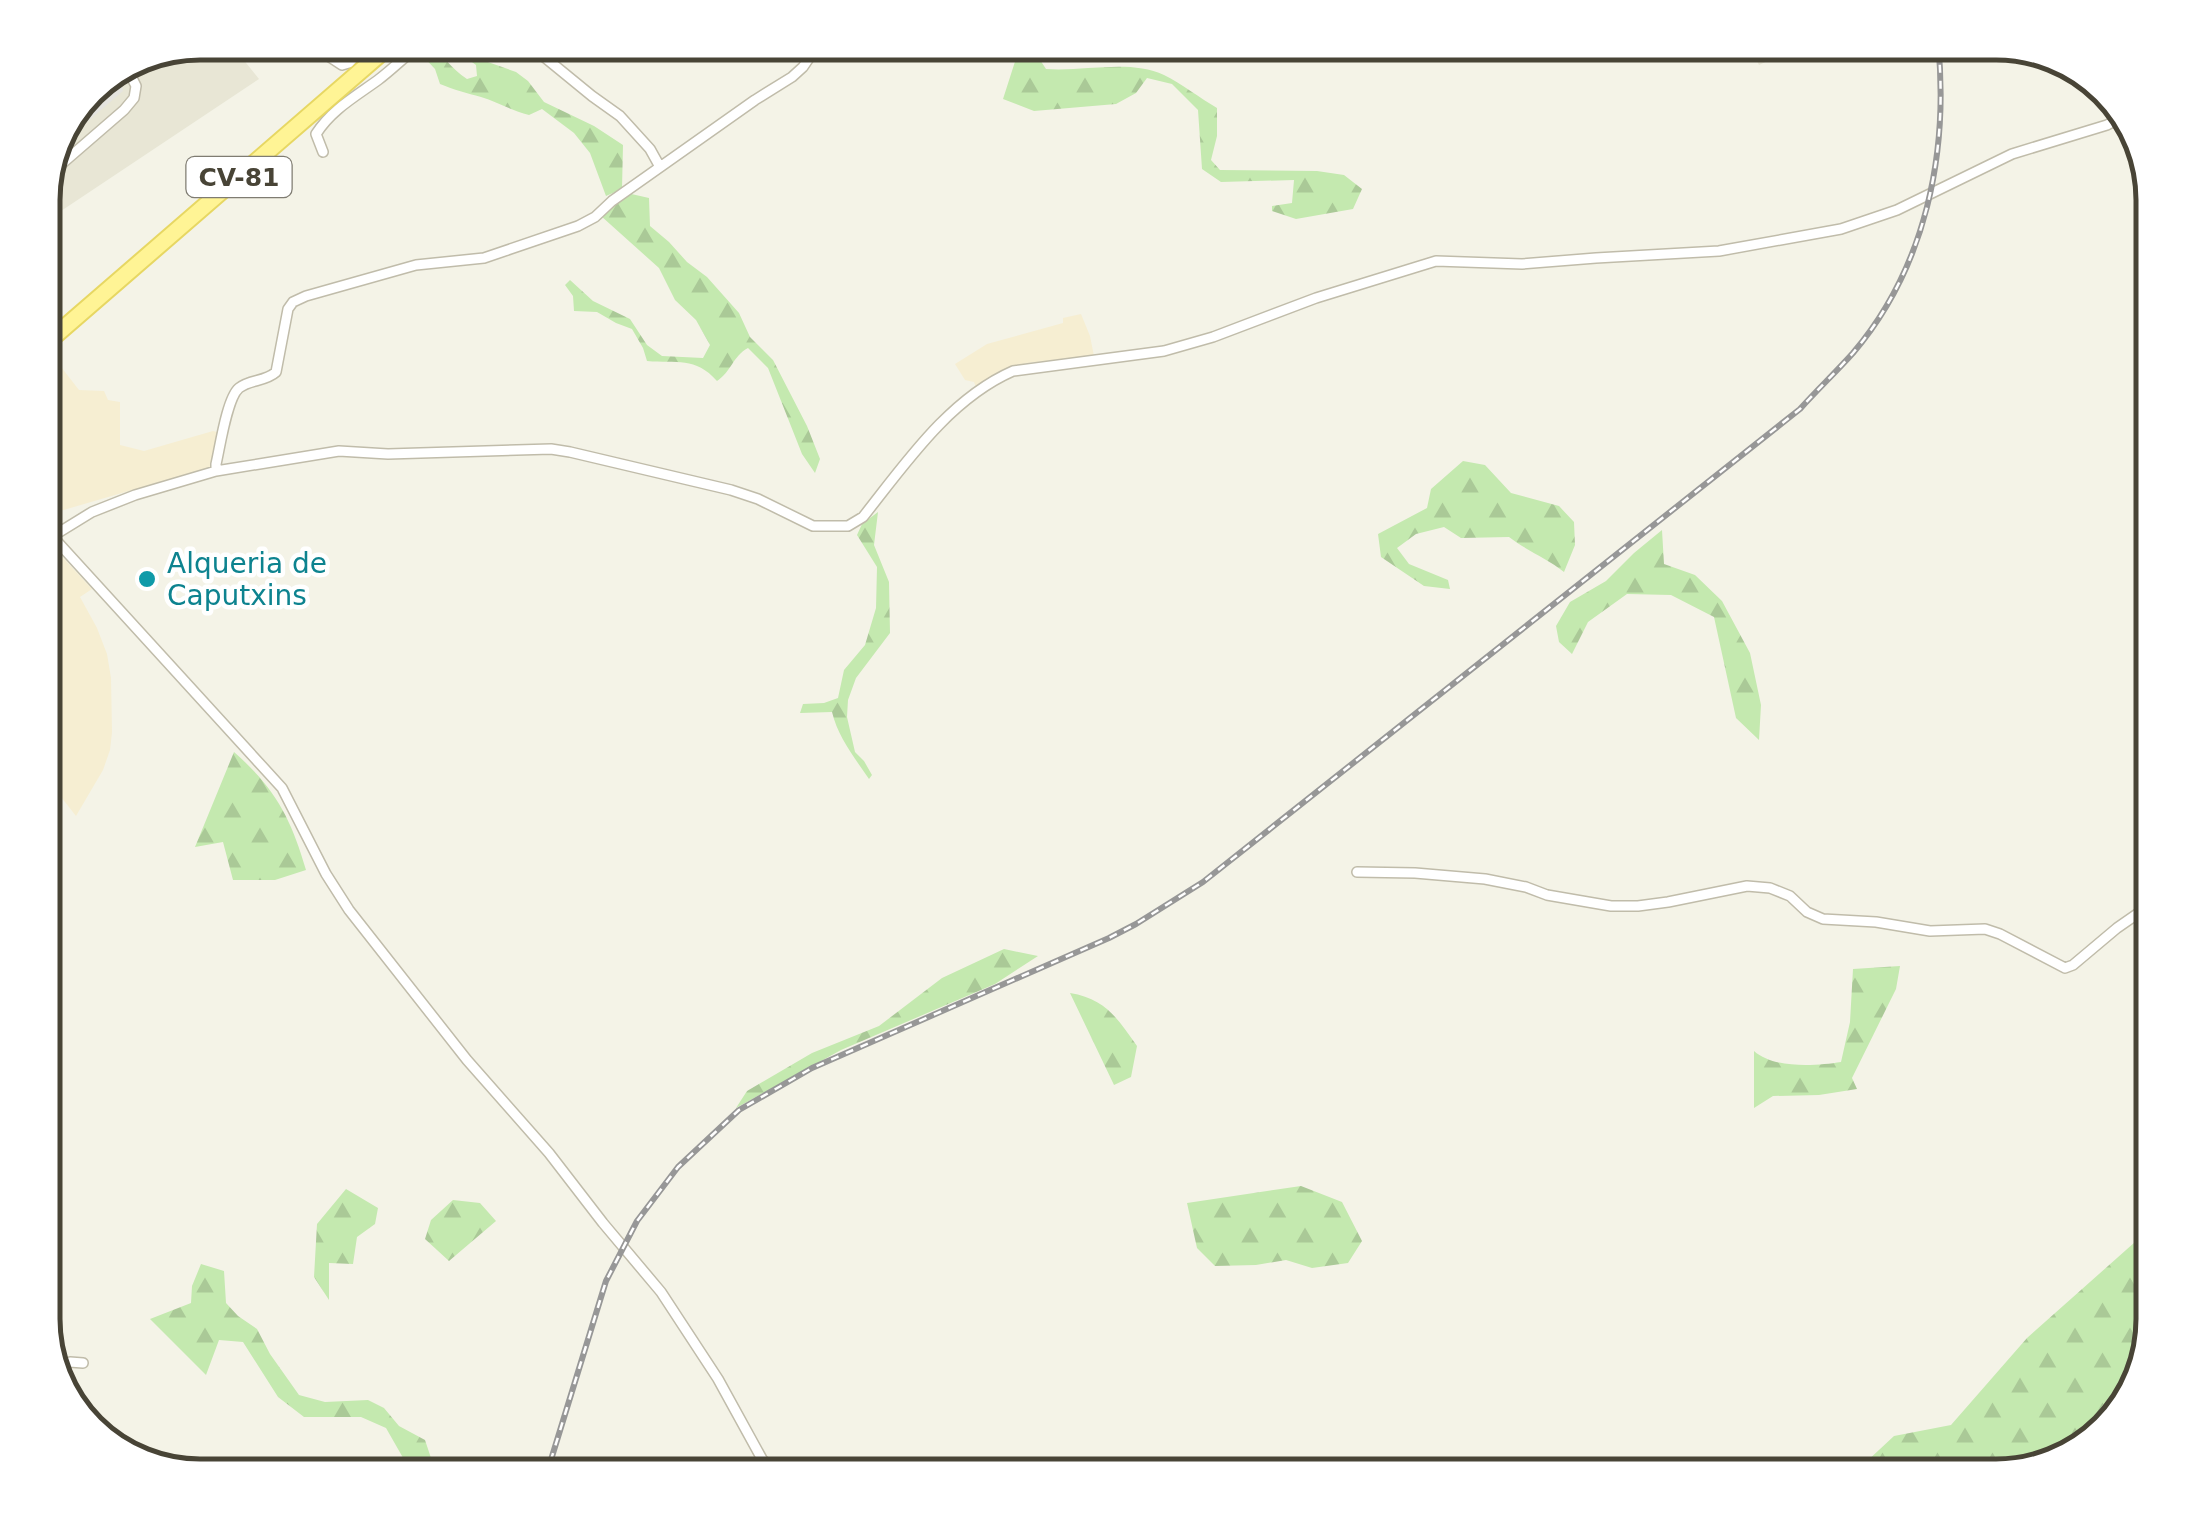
<svg xmlns="http://www.w3.org/2000/svg" width="2196" height="1519" font-family="'DejaVu Sans',sans-serif">
<defs>
<pattern id="forest-firs" width="22" height="20" patternUnits="userSpaceOnUse" patternTransform="scale(2.5)"><rect width="22" height="20" fill="#c4e9af"/><path d="M5 1l3.5 6h-7zM16 11l3.5 6h-7z" fill="#aac997"/></pattern>
</defs>
<rect width="100%" height="100%" fill="#f4f3e7"/>
<!-- residential -->
<path fill="#e8e6d5" d="M200,43h30l29,36 -216,144v-33l46,-102z
M1748,43h58l-47,22z"/>
<!-- commercial -->
<path fill="#f6eed2" d="M1081,314l9,22 4,20 -67,7 -26,9 -25,15 -2,-5 -9,-2 -10,-16 32,-20 76,-21v-5z
M58,363l21,27 25,1 4,9 12,2v43l24,6 69,-20 4,1 -6,35 -168,49v-150z
M43,536l49,53 -12,8 17,31 10,26 4,24 1,54 -2,18 -7,20 -27,46 -33,-42 12,-22 5,-17 -13,-33 -1,-8 7,-4v-4l-10,-9z"/>
<!-- forest -->
<path fill="url(#forest-firs)" d="M446,43h18l21,18 31,11 12,9 16,21 50,24 29,19 -1,44 -16,7 -16,-43 -16,-20 -32,-24 -13,6c-17,-4 -31,-13 -48,-18 -14,-4 -27,-7 -41,-13l-5,-15 -17,-18 11,-7c15,11 22,25 38,35l10,-3 -1,-11z
M1021,43h8l17,26c37,3 84,-10 118,6 18,9 36,23 53,33v28l-6,24 9,10 97,1 27,4 18,14 -9,20 -57,10 -24,-8v-5l20,-3 2,-23 -73,2 -19,-13 -4,-59 -26,-26 -25,-6 -11,15 -20,11 -82,7 -31,-12z
M627,193l22,5 1,28 19,16 18,20 20,15 32,36 11,24 23,23 34,66 13,33 -5,14 -13,-19 -34,-86 -20,-20c-15,8 -17,24 -31,33 -22,-25 -40,-17 -70,-20l-4,-13 -11,-19 -16,-6 -19,-11 -23,-1 -1,-15 -8,-11 5,-5 23,21 37,18 17,26 15,11 41,2 7,-13 -14,-25 -21,-20 -16,-32 -58,-52z
M1463,461l22,4 26,28 48,13 15,16 1,23 -11,27c-17,-14 -37,-21 -55,-35l-48,1 -17,-11 -28,7 -19,14 12,16 39,16 2,9 -26,-3 -43,-29 -3,-23 49,-26 4,-19z
M878,512l-4,33 15,37 1,51 -34,45 -8,22 -1,17 8,35 9,9 8,14 -3,4c-15,-22 -31,-42 -37,-67l-32,1 3,-9 21,-1 14,-5 6,-28 21,-25 11,-37 1,-41 -20,-32 5,-11z
M1662,530l2,34 31,11 27,26 28,52 11,52 -2,35 -23,-22 -22,-101 -43,-22 -44,-1 -39,28 -16,32 -13,-12 -3,-16 14,-24 36,-21 28,-28z
M234,752c41,36 57,66 72,118l-31,10h-42l-10,-38 -28,5z
M1004,949l34,7 -43,28 -154,66 -105,58 11,-17 65,-38 67,-27 63,-48z
M1900,966l-4,23 -44,89 5,11 -38,6 -46,1 -19,12v-57c20,18 62,15 87,11l9,-40 3,-53z
M1070,993c36,6 47,25 67,53l-6,31 -17,8z
M1301,1186l41,16 20,39 -14,22 -36,5 -26,-8 -30,5 -41,1 -18,-18 -10,-45z
M346,1189l32,19 -3,16 -18,13 -4,27 -24,-1v37l-15,-23 3,-53z
M453,1200l27,3 16,18 -47,40 -24,-22 6,-19z
M2153,1226v94l-26,87 -53,49 -77,20h-146l43,-40 57,-11 76,-87z
M201,1264l23,7 2,32 12,13 19,13 13,25 29,41 26,7 43,-2 16,8 15,18 26,14 12,36h-28l-3,-13 -20,-35 -25,-11h-57l-26,-20 -35,-55 -24,-2 -13,35 -56,-56 41,-16 1,-17z"/>
<!-- parking -->
<path fill="#e5e4df" d="M116,77l6,8 1,6 -57,49 23,-52z"/>
<g fill="none" stroke-linecap="round" stroke-linejoin="round">
<!-- street casing -->
<g stroke="#c0bcaa" stroke-width="12">
<path id="street" d="M276,42l40,6 26,17 7,-2 20,-21
M526,42l66,54 28,20 30,33 10,18
M323,152l-7,-18c15,-24 40,-38 62,-54 16,-12 29,-26 46,-38
M50,174l74,-64 10,-12 2,-12 -7,-14
M216,471v-7c4,-17 11,-66 23,-76 11,-9 26,-6 37,-16l12,-63 5,-7 13,-6 110,-31 68,-7 94,-32 17,-9 17,-16 143,-101 37,-23 11,-10 17,-25
M43,526l239,262 44,86 23,36 118,150 82,93 54,70 58,69 57,87 44,80 16,17
M53,536l39,-24 43,-17 81,-24 123,-20 49,3 163,-5 19,3 161,38 27,9 55,27h35l15,-9c42,-53 86,-118 150,-146l151,-20 49,-14 103,-39 120,-37 86,3 74,-6 123,-7 122,-22 56,-19 115,-56 95,-29 19,-10
M1357,872l58,1 70,6 41,8 21,8 64,11h27l30,-4 79,-16 23,2 20,8 17,16 16,7 53,3 54,9 55,-2 15,5 65,34 8,-3 44,-37 36,-25
M55,1369l15,-7 13,1"/>
</g>
<!-- primary casing -->
<g stroke="#e7d763" stroke-width="19">
<path id="primary" d="M43,346l351,-304"/>
</g>
<!-- street -->
<use href="#street" stroke="#fff" stroke-width="9"/>
<!-- primary -->
<use href="#primary" stroke="#fff495" stroke-width="15"/>
<!-- rail casing -->
<g stroke="#979797" stroke-width="6">
<path id="rail" d="M546,1476l60,-195 31,-60 41,-54 61,-57 73,-42 297,-130 27,-14 67,-42 597,-473c17,-19 36,-37 53,-56 73,-86 96,-200 85,-311"/>
</g>
<!-- rail -->
<use href="#rail" stroke="#fff" stroke-width="2.5" stroke-dasharray="8" stroke-linecap="butt"/>
</g>
<!-- markers -->
<circle fill="#0f9aa8" stroke="#fff" stroke-width="4" cx="147" cy="579" r="10"/>
<g text-anchor="middle" dominant-baseline="central" stroke-width="9" stroke-linejoin="round" paint-order="stroke">
<!-- shield labels -->
<rect fill="#fff" stroke="#7f7c72" stroke-width="2.5" x="186.5" y="157" width="105" height="40" rx="8"/>
<g font-size="25" font-weight="bold" fill="#484436">
<text x="239" y="177">CV-81</text>
</g>
<!-- culture labels -->
<g font-size="28" fill="#0d838f" stroke="#fff" text-anchor="start">
<text x="167" y="563">Alqueria de<tspan x="167" dy="32">Caputxins</tspan></text>
</g>
</g>
<!-- crop -->
<path d="M0 0H2196V1519H0ZM200 60H1996A140 140 0 0 1 2136 200V1319A140 140 0 0 1 1996 1459H200A140 140 0 0 1 60 1319V200A140 140 0 0 1 200 60Z" fill="#fff" fill-rule="evenodd"/>
<path fill="none" stroke="#484436" stroke-width="5" d="M200 60H1996A140 140 0 0 1 2136 200V1319A140 140 0 0 1 1996 1459H200A140 140 0 0 1 60 1319V200A140 140 0 0 1 200 60Z"/>
</svg>
